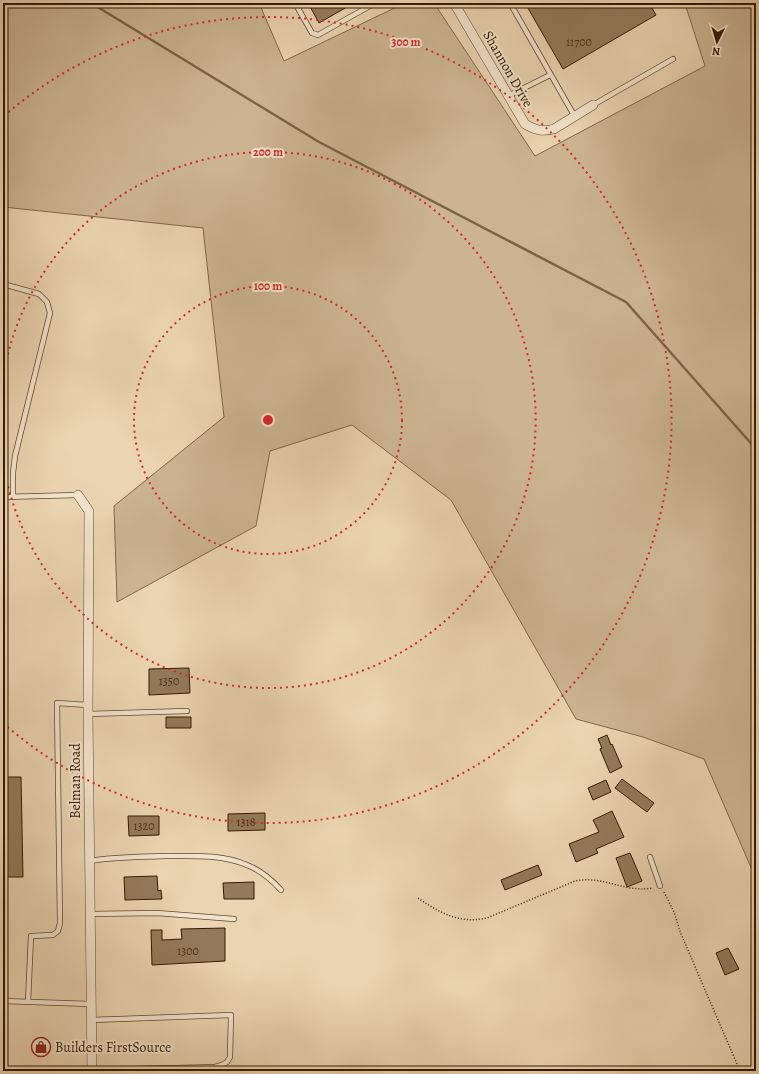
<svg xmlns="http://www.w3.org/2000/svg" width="759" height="1074" font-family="Alegreya,serif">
<rect width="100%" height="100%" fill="#ebd4b1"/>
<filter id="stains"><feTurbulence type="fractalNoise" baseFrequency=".005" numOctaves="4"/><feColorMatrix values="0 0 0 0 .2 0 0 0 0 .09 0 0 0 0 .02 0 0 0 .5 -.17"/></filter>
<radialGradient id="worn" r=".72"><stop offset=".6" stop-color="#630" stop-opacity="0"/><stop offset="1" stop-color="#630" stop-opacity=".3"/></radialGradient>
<!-- green -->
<path fill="#ccb493" stroke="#80664a" d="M3,3h256l25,58 121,-58h29l101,153 170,-90 -18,-56 -4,-7h73v876l-52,-120 -61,-22 -67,-18 -125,-219 -99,-75 -82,26 -14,75 -139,76 -3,-96 110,-89 -21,-189 -200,-21z"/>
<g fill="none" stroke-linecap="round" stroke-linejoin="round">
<!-- stream -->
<path stroke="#7c6346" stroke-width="2.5" d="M91,3l228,139 307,160 130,147"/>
</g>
<!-- building -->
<path fill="#937a5c" stroke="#331900" d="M308,3h46l-35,20z
M525,3h124l7,12 -93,54z
M189,668l1,25 -41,2v-26z
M166,717h25v11h-25z
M607,735l4,10 1,-1 10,23 -12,6 -10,-24 2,-1 -4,-9z
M3,777h18l2,100h-20z
M622,779l32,24 -7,9 -32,-24z
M606,780l5,12 -18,8 -5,-12z
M612,811l12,26 -28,12 2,4 -22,9 -7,-18 30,-12 -6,-12z
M265,813v17l-37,1v-17z
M128,816h31v19l-30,1z
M630,853l12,28 -15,6 -11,-29z
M538,865l4,10 -37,15 -4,-10z
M157,876l1,15 3,-1 1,9 -37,1 -1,-23z
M254,882v17h-30l-1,-16z
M225,928v33l-73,4 -1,-35h11v10l20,-1 -1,-10z
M728,948l11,21 -14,6 -9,-22z"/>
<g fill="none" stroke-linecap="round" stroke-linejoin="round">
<!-- service casing -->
<g stroke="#61482c" stroke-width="6">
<path id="service" d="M295,3l17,30 6,2 57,-32
M510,3l65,114
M508,96l42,-21
M593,105l80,-46
M3,284l36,10 8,8 3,11 -35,143 -2,17v24
M3,497l75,-2
M88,714l99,-3
M650,857l10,29
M89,861c25,-4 51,-4 76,-5 28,0 56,-2 82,9 13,5 24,14 34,25
M90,914l67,-1 77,6
M3,1001l87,3
M28,1002l3,-66 22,-1 5,-4 2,-8 -3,-220 31,2
M91,1020l140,-5 -1,42 -3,5 -5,3 -7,2 -123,3"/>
</g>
<!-- minor casing -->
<g stroke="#61482c" stroke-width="10">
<path id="minor" d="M454,3l71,121c10,6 17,8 29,5l39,-24
M78,495l11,16 -1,203 4,357"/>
</g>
<!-- path -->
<path stroke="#331900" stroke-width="1.5" stroke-dasharray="1 2" stroke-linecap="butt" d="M664,892l10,20 7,22 59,137
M418,898c22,15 41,26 69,20l88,-37c29,-6 48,12 78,7"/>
<!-- service -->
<use href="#service" stroke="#f2e3cc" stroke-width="4.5"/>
<!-- minor -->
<use href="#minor" stroke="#f2e3cc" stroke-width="9"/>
</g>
<!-- distance rings -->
<g fill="none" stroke="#d62828" stroke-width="2" stroke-dasharray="2 4">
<circle cx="268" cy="420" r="134"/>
<path d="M3 378A268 268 0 1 1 3 462"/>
<path d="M4 116A403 403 0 1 1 4 724"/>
</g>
<!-- icons -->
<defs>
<g id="shop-ring" transform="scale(1)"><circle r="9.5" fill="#f2e3cc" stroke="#8f2418" stroke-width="1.5"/><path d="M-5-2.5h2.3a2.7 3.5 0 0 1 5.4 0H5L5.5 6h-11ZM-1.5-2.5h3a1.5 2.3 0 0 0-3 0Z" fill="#8f2418"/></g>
</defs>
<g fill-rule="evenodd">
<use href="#shop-ring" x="41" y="1047"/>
</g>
<g text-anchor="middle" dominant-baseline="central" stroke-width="4" stroke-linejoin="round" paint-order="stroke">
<!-- number labels -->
<g font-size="12" fill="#4b3117">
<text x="579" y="42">11700</text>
<text x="169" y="681">1350</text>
<text x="246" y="822">1318</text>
<text x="144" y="826">1320</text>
<text x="188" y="951">1300</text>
</g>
<!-- street labels -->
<g font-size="14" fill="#331900" stroke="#f2e3cc">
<text transform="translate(508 69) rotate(60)">Shannon Drive</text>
<text transform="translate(75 781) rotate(-90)">Belman Road</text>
</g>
<!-- poi labels -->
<g font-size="14" fill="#331900" stroke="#f2e3cc" text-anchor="start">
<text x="55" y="1047">Builders FirstSource</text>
</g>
</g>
<circle cx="268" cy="420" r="6" fill="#d62828" stroke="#f2e3cc" stroke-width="2"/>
<g font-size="12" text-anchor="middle" font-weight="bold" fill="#d62828" stroke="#f2e3cc" stroke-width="4" stroke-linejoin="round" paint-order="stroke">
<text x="406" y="46">300 m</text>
<text x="268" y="156">200 m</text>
<text x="268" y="290">100 m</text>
</g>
<!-- margin -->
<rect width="759" height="1074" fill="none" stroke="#ebd4b1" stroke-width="16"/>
<rect x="4" y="4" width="751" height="1066" fill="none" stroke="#331900" stroke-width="2"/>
<rect x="8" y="8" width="743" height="1058" fill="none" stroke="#331900"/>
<!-- north arrow -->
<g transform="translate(717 42) rotate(185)" stroke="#f2e3cc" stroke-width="3" paint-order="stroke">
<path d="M0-3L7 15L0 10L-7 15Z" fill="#331900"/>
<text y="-6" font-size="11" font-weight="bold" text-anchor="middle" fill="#331900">N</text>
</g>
<rect width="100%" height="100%" filter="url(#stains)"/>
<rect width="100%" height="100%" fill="url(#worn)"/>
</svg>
